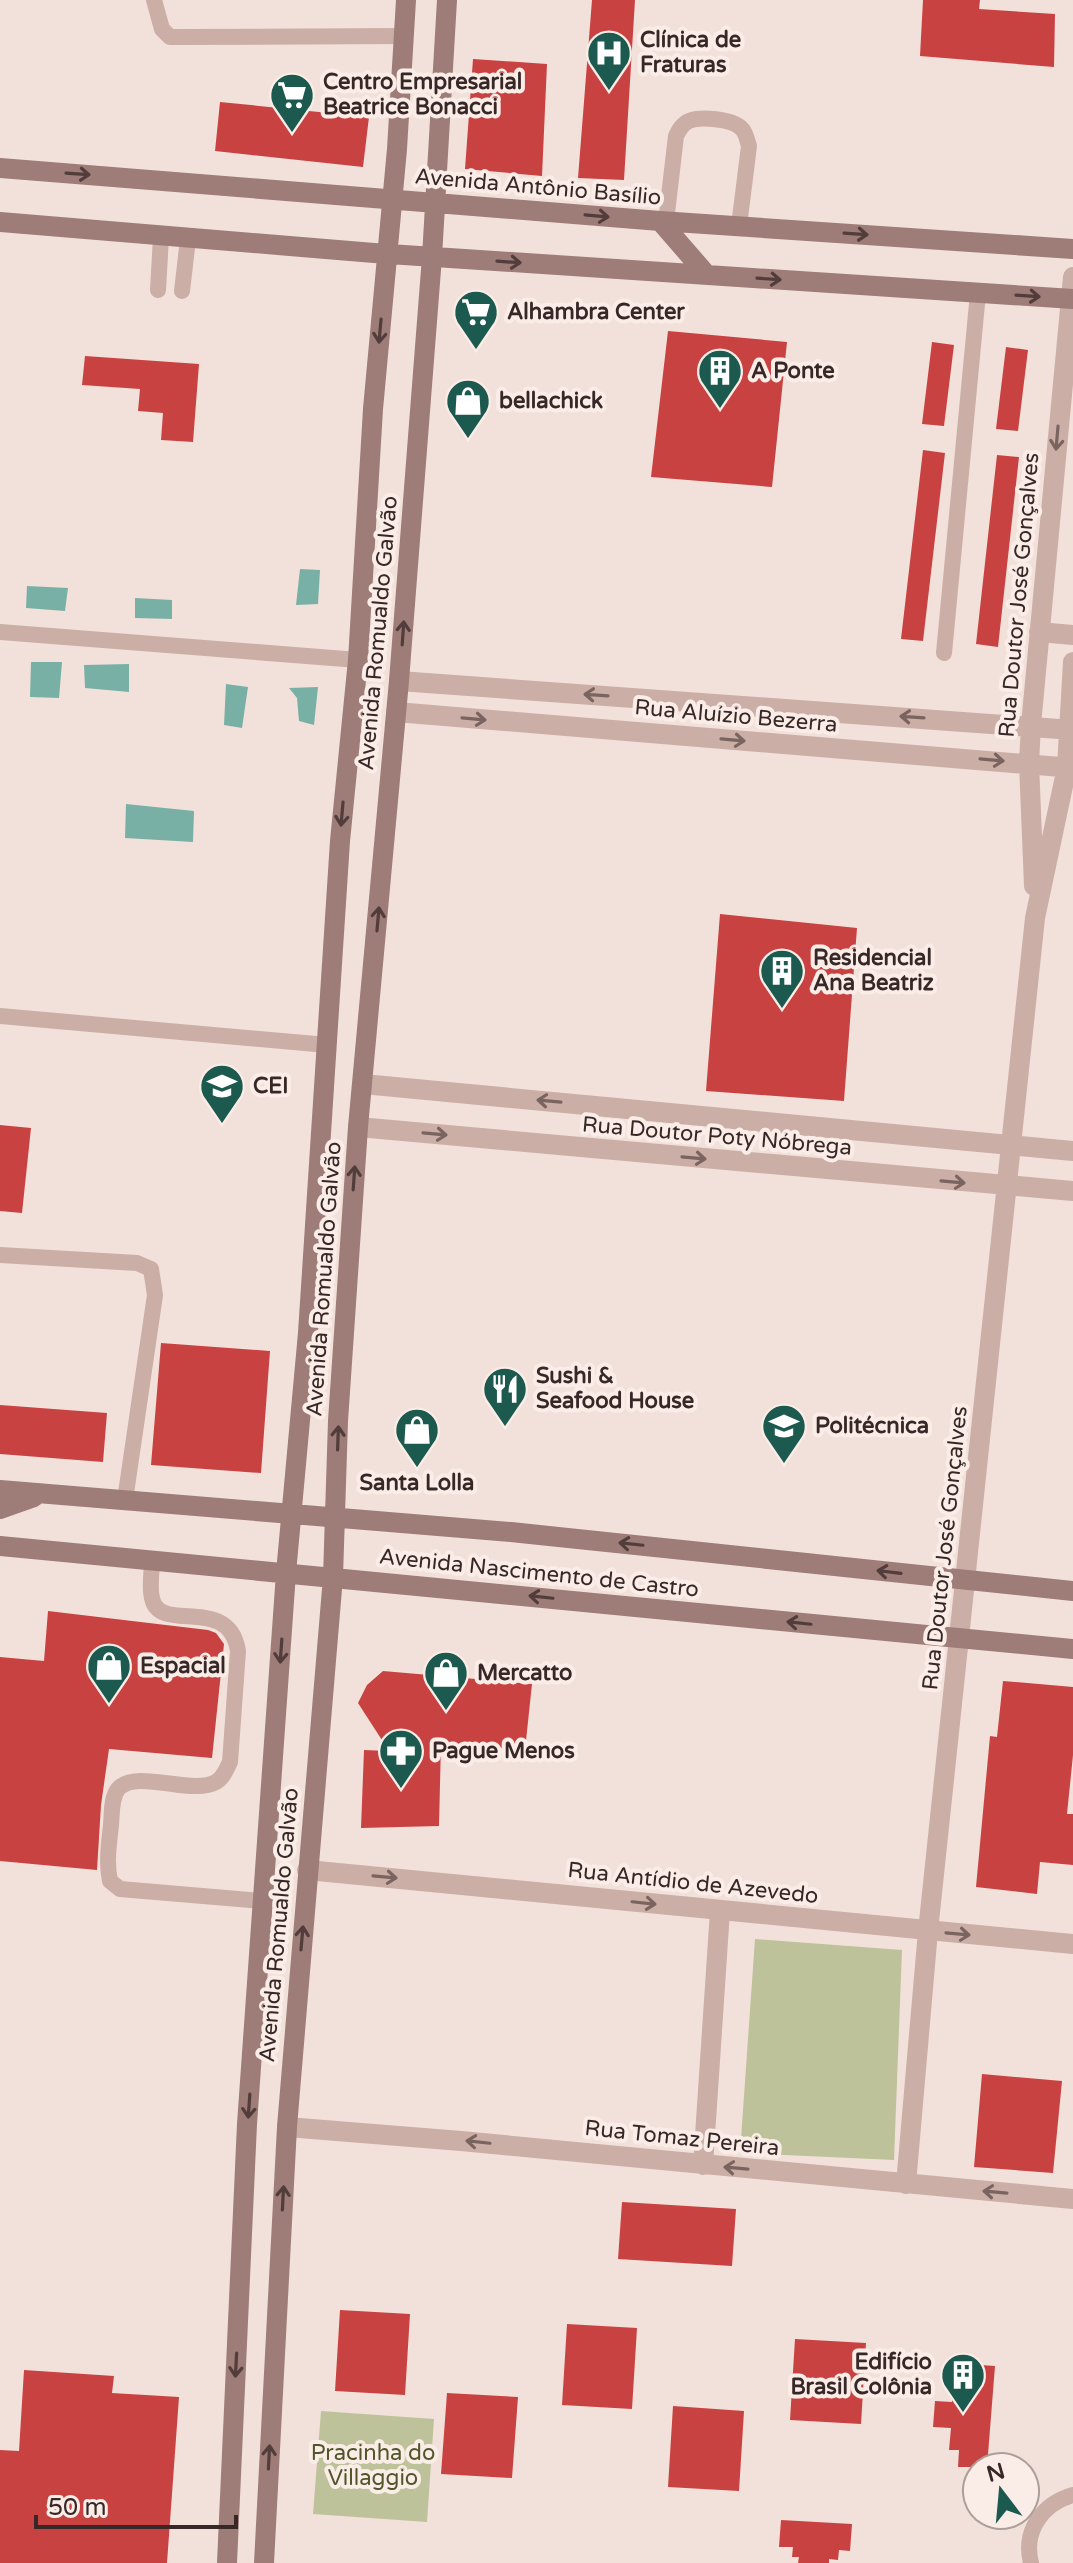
<svg xmlns="http://www.w3.org/2000/svg" width="1073" height="2563" font-family="'Varela Round',sans-serif">
<rect width="100%" height="100%" fill="#f2e1da"/>
<!-- green -->
<path fill="#bec29a" d="M755,1939l147,11 -8,210 -154,-7z
M321,2411l113,8 -7,103 -114,-8z"/>
<!-- water -->
<path fill="#79b0a5" d="M300,569l20,1 -2,34 -22,1z
M27,586l41,2 -3,23 -39,-3z
M135,598l37,2v19l-37,-1z
M31,662h31l-3,36 -29,-1z
M129,664v28l-44,-4 -1,-23z
M226,684l22,3 -6,41 -18,-3z
M318,687l-4,38 -15,-4 -2,-23 -8,-10z
M126,804l68,7 -1,31 -68,-4z"/>
<!-- building -->
<path fill="#c94242" d="M592,0h43l-11,180 -46,-2z
M923,0h57l-1,9 76,5 -1,53 -134,-11z
M473,59l74,5 -5,112 -77,-7z
M220,102l149,15 -6,50 -148,-16z
M668,331l119,11 -15,145 -121,-10z
M932,342l22,3 -10,81 -22,-2z
M1006,347l22,3 -10,81 -22,-2z
M85,356l114,8 -6,78 -32,-2 2,-27 -25,-2 2,-22 -58,-4z
M923,450l22,3 -22,188 -22,-2z
M997,455l22,2 -21,190 -22,-3z
M720,914l137,14 -13,173 -138,-10z
M0,1125l31,3 -9,85 -22,-2z
M161,1343l109,8 -9,122 -110,-8z
M0,1405l107,8 -4,49 -103,-8z
M48,1611l160,19 8,3 8,11 -12,114 -103,-9 -8,56 -4,65 -97,-9v-204l44,4z
M383,1671l149,13 -7,66 -84,-7 -2,83 -78,2 3,-78 25,1 -31,-48 9,-18z
M1003,1681l70,6v68l-6,59h6v51l-33,-3 -3,32 -61,-7 14,-151 7,1z
M982,2074l80,7 -9,92 -79,-6z
M622,2202l114,7 -4,57 -114,-7z
M340,2310l70,4 -5,81 -70,-4z
M567,2324l70,4 -5,81 -70,-4z
M795,2339l71,4 -5,81 -71,-4z
M965,2364l30,2 -8,101h-29l1,-17h-10l2,-22 -18,-1 2,-26 17,1 1,-17h10z
M24,2370l90,6 -2,17 67,4 -12,166h-167v-113l19,1z
M447,2393l71,4 -6,81 -71,-4z
M673,2406l71,5 -5,80 -71,-4z
M781,2520l71,4 -2,27 -11,-1 -1,10 -9,-1v4h-31l1,-6h-7l1,-10h-14z"/>
<g fill="none" stroke-linecap="round" stroke-linejoin="round">
<!-- lane -->
<path stroke="#cbaea6" stroke-width="16" d="M154,0l8,29 8,8 234,-1
M666,222l10,-86c3,-6 6,-12 13,-15 11,-5 43,-2 52,7 5,4 6,12 8,18l-10,80
M158,290l3,-53
M182,291l6,-52
M0,632l358,28
M944,653l34,-360
M0,1016l327,29
M0,1255l137,8 14,6 4,26 -30,205
M152,1560c0,12 -3,27 0,38 7,37 77,-5 86,53l-8,111c-4,8 -7,16 -14,20 -24,14 -80,-14 -98,7 -7,9 -6,25 -7,36 -2,19 -5,37 -1,56l10,8 143,12
M1031,2563c-8,-32 11,-59 42,-68"/>
<!-- street -->
<path stroke="#cbaea6" stroke-width="20" d="M1039,632l34,3
M399,681l674,49
M396,712l677,56
M1034,886l-5,-123 2,-38 42,-448
M363,1084l710,67
M358,1127l715,64
M307,1870l766,74
M287,2127l174,14 612,58
M703,2165l17,-254
M906,2184l22,-253 107,-1013 32,-151 6,-105"/>
<!-- secondary -->
<path stroke="#9e7c77" stroke-width="20" d="M0,168l660,53 413,28
M660,221l46,53
M0,222l374,31 699,46
M0,1490l511,42 562,59
M0,1509l34,-12
M0,1546l1073,103
M227,2563l20,-439 39,-551 22,-240 32,-492 18,-181 15,-251 24,-260 9,-149
M264,2563l23,-436 46,-550 5,-156 20,-294 41,-446 33,-424 15,-257"/>
</g>
<!-- one-way arrows -->
<defs><path id="oneway-shaft" d="M-6 0H5M1.5-3L5.5 0L1.5 3" fill="none" stroke-width="1.6" stroke-linecap="round" stroke-linejoin="round" transform="scale(2)"/></defs>
<g stroke="#513d3b">
<use href="#oneway-shaft" transform="translate(78 174) rotate(4)"/>
<use href="#oneway-shaft" transform="translate(597 216) rotate(5)"/>
<use href="#oneway-shaft" transform="translate(856 234) rotate(4)"/>
<use href="#oneway-shaft" transform="translate(509 262) rotate(4)"/>
<use href="#oneway-shaft" transform="translate(769 279) rotate(4)"/>
<use href="#oneway-shaft" transform="translate(1028 296) rotate(4)"/>
<use href="#oneway-shaft" transform="translate(380 331) rotate(95)"/>
<use href="#oneway-shaft" transform="translate(403 633) rotate(-86)"/>
<use href="#oneway-shaft" transform="translate(342 814) rotate(95)"/>
<use href="#oneway-shaft" transform="translate(378 919) rotate(-85)"/>
<use href="#oneway-shaft" transform="translate(354 1178) rotate(-86)"/>
<use href="#oneway-shaft" transform="translate(338 1438) rotate(-88)"/>
<use href="#oneway-shaft" transform="translate(631 1544) rotate(-174)"/>
<use href="#oneway-shaft" transform="translate(889 1572) rotate(-173)"/>
<use href="#oneway-shaft" transform="translate(541 1597) rotate(-174)"/>
<use href="#oneway-shaft" transform="translate(799 1623) rotate(-174)"/>
<use href="#oneway-shaft" transform="translate(281 1651) rotate(94)"/>
<use href="#oneway-shaft" transform="translate(302 1938) rotate(-85)"/>
<use href="#oneway-shaft" transform="translate(249 2106) rotate(94)"/>
<use href="#oneway-shaft" transform="translate(283 2198) rotate(-87)"/>
<use href="#oneway-shaft" transform="translate(236 2365) rotate(93)"/>
<use href="#oneway-shaft" transform="translate(269 2457) rotate(-87)"/>
</g>
<g stroke="#7a6460">
<use href="#oneway-shaft" transform="translate(1057 438) rotate(95)"/>
<use href="#oneway-shaft" transform="translate(596 695) rotate(-176)"/>
<use href="#oneway-shaft" transform="translate(912 717) rotate(-176)"/>
<use href="#oneway-shaft" transform="translate(474 719) rotate(5)"/>
<use href="#oneway-shaft" transform="translate(733 740) rotate(5)"/>
<use href="#oneway-shaft" transform="translate(992 760) rotate(5)"/>
<use href="#oneway-shaft" transform="translate(549 1101) rotate(-175)"/>
<use href="#oneway-shaft" transform="translate(435 1134) rotate(5)"/>
<use href="#oneway-shaft" transform="translate(694 1158) rotate(5)"/>
<use href="#oneway-shaft" transform="translate(953 1182) rotate(5)"/>
<use href="#oneway-shaft" transform="translate(385 1877) rotate(5)"/>
<use href="#oneway-shaft" transform="translate(644 1903) rotate(6)"/>
<use href="#oneway-shaft" transform="translate(958 1934) rotate(5)"/>
<use href="#oneway-shaft" transform="translate(478 2142) rotate(-174)"/>
<use href="#oneway-shaft" transform="translate(736 2168) rotate(-175)"/>
<use href="#oneway-shaft" transform="translate(995 2192) rotate(-175)"/>
</g>
<!-- icons -->
<defs>
<g id="hospital-pin" transform="scale(2.3)"><path d="M0 17L-7.5 6A9.5 9.5 0 1 1 7.5 6Z" fill="#1c594e" stroke="#faede7"/><path d="M-5-5h3v3.5h4V-5h3V5h-3V1.5h-4V5h-3Z" fill="#fff"/></g>
<g id="supermarket-pin" transform="scale(2.3)"><path d="M0 17L-7.5 6A9.5 9.5 0 1 1 7.5 6Z" fill="#1c594e" stroke="#faede7"/><path d="M-6-5.5h2.5l.6 2H6L4.5 2H-2.5L-4.4-4H-6ZM-1.5 3.2a1.3 1.3 0 1 0 .1 0ZM3 3.2a1.3 1.3 0 1 0 .1 0Z" fill="#fff"/></g>
<g id="building-pin" transform="scale(2.3)"><path d="M0 17L-7.5 6A9.5 9.5 0 1 1 7.5 6Z" fill="#1c594e" stroke="#faede7"/><path d="M-4-6H4V6H1V3H-1V6H-4ZM-2.5-4.3h1.7v1.8h-1.7ZM.8-4.3h1.7v1.8H.8ZM-2.5-1h1.7V.8h-1.7ZM.8-1h1.7V.8H.8Z" fill="#fff"/></g>
<g id="shop-pin" transform="scale(2.3)"><path d="M0 17L-7.5 6A9.5 9.5 0 1 1 7.5 6Z" fill="#1c594e" stroke="#faede7"/><path d="M-5-2.5h2.3a2.7 3.5 0 0 1 5.4 0H5L5.5 6h-11ZM-1.5-2.5h3a1.5 2.3 0 0 0-3 0Z" fill="#fff"/></g>
<g id="school-pin" transform="scale(2.3)"><path d="M0 17L-7.5 6A9.5 9.5 0 1 1 7.5 6Z" fill="#1c594e" stroke="#faede7"/><path d="M0-5L7-2L0 1L-7-2ZM-4 1L0 2.5L4 1V4Q0 6-4 4Z" fill="#fff"/></g>
<g id="restaurant-pin" transform="scale(2.3)"><path d="M0 17L-7.5 6A9.5 9.5 0 1 1 7.5 6Z" fill="#1c594e" stroke="#faede7"/><path d="M-5-6h1v4h1v-4h1v4h1v-4h1v5L-1.5 .5V6h-2V.5L-5-1ZM5-6V6H3V1.5H1.5Q1.5-4 5-6Z" fill="#fff"/></g>
<g id="pharmacy-pin" transform="scale(2.3)"><path d="M0 17L-7.5 6A9.5 9.5 0 1 1 7.5 6Z" fill="#1c594e" stroke="#faede7"/><path d="M-2-6h4v4h4v4h-4v4h-4v-4h-4v-4h4Z" fill="#fff"/></g>
</defs>
<g fill-rule="evenodd">
<use href="#hospital-pin" x="609" y="53"/>
<use href="#supermarket-pin" x="292" y="95"/>
<use href="#supermarket-pin" x="476" y="312"/>
<use href="#building-pin" x="720" y="371"/>
<use href="#shop-pin" x="468" y="401"/>
<use href="#building-pin" x="782" y="971"/>
<use href="#school-pin" x="222" y="1086"/>
<use href="#restaurant-pin" x="505" y="1389"/>
<use href="#school-pin" x="784" y="1426"/>
<use href="#shop-pin" x="417" y="1430"/>
<use href="#shop-pin" x="109" y="1666"/>
<use href="#shop-pin" x="446" y="1673"/>
<use href="#pharmacy-pin" x="401" y="1751"/>
<use href="#building-pin" x="963" y="2375"/>
</g>
<g text-anchor="middle" dominant-baseline="central" stroke-width="8" stroke-linejoin="round" paint-order="stroke">
<!-- poi labels -->
<g font-size="22" font-weight="bold" fill="#372827" stroke="#faede7" text-anchor="start">
<text x="640" y="40">Clínica de<tspan x="640" dy="25">Fraturas</tspan></text>
<text x="323" y="82">Centro Empresarial<tspan x="323" dy="25">Beatrice Bonacci</tspan></text>
<text x="507" y="312">Alhambra Center</text>
<text x="751" y="371">A Ponte</text>
<text x="499" y="401">bellachick</text>
<text x="813" y="958">Residencial<tspan x="813" dy="25">Ana Beatriz</tspan></text>
<text x="253" y="1086">CEI</text>
<text x="536" y="1376">Sushi &amp;<tspan x="536" dy="25">Seafood House</tspan></text>
<text x="815" y="1426">Politécnica</text>
<text x="417" y="1483" text-anchor="middle">Santa Lolla</text>
<text x="140" y="1666">Espacial</text>
<text x="477" y="1673">Mercatto</text>
<text x="432" y="1751">Pague Menos</text>
<text x="932" y="2362" text-anchor="end">Edifício<tspan x="932" dy="25">Brasil Colônia</tspan></text>
</g>
<!-- street labels -->
<g font-size="22" fill="#372827" stroke="#faede7">
<text transform="translate(538 187) rotate(5)">Avenida Antônio Basílio</text>
<text transform="translate(1019 595) rotate(-85)">Rua Doutor José Gonçalves</text>
<text transform="translate(378 633) rotate(-85)">Avenida Romualdo Galvão</text>
<text transform="translate(736 716) rotate(5)">Rua Aluízio Bezerra</text>
<text transform="translate(717 1136) rotate(5)">Rua Doutor Poty Nóbrega</text>
<text transform="translate(324 1279) rotate(-86)">Avenida Romualdo Galvão</text>
<text transform="translate(945 1548) rotate(-84)">Rua Doutor José Gonçalves</text>
<text transform="translate(539 1573) rotate(6)">Avenida Nascimento de Castro</text>
<text transform="translate(693 1883) rotate(6)">Rua Antídio de Azevedo</text>
<text transform="translate(279 1925) rotate(-85)">Avenida Romualdo Galvão</text>
<text transform="translate(682 2138) rotate(6)">Rua Tomaz Pereira</text>
</g>
<!-- park labels -->
<g font-size="22" fill="#50552a" stroke="#faede7">
<text x="373" y="2453">Pracinha do<tspan x="373" dy="25">Villaggio</tspan></text>
</g>
</g>
<!-- north arrow -->
<g transform="translate(1001 2491) rotate(344)"><circle r="38" fill="#faede7" stroke="#ac9e9a" stroke-width="2"/>
<path d="M0-6L14 30L0 20L-14 30Z" fill="#1c594e"/>
<text y="-12" font-size="22" font-weight="bold" text-anchor="middle" fill="#372827">N</text>
</g>
<!-- scale -->
<path d="M36 2515v12h200v-12" fill="none" stroke="#372827" stroke-width="4"/>
<text x="48" y="2515" font-size="24" fill="#372827" stroke="#faede7" stroke-width="6" paint-order="stroke">50 m</text>
</svg>
